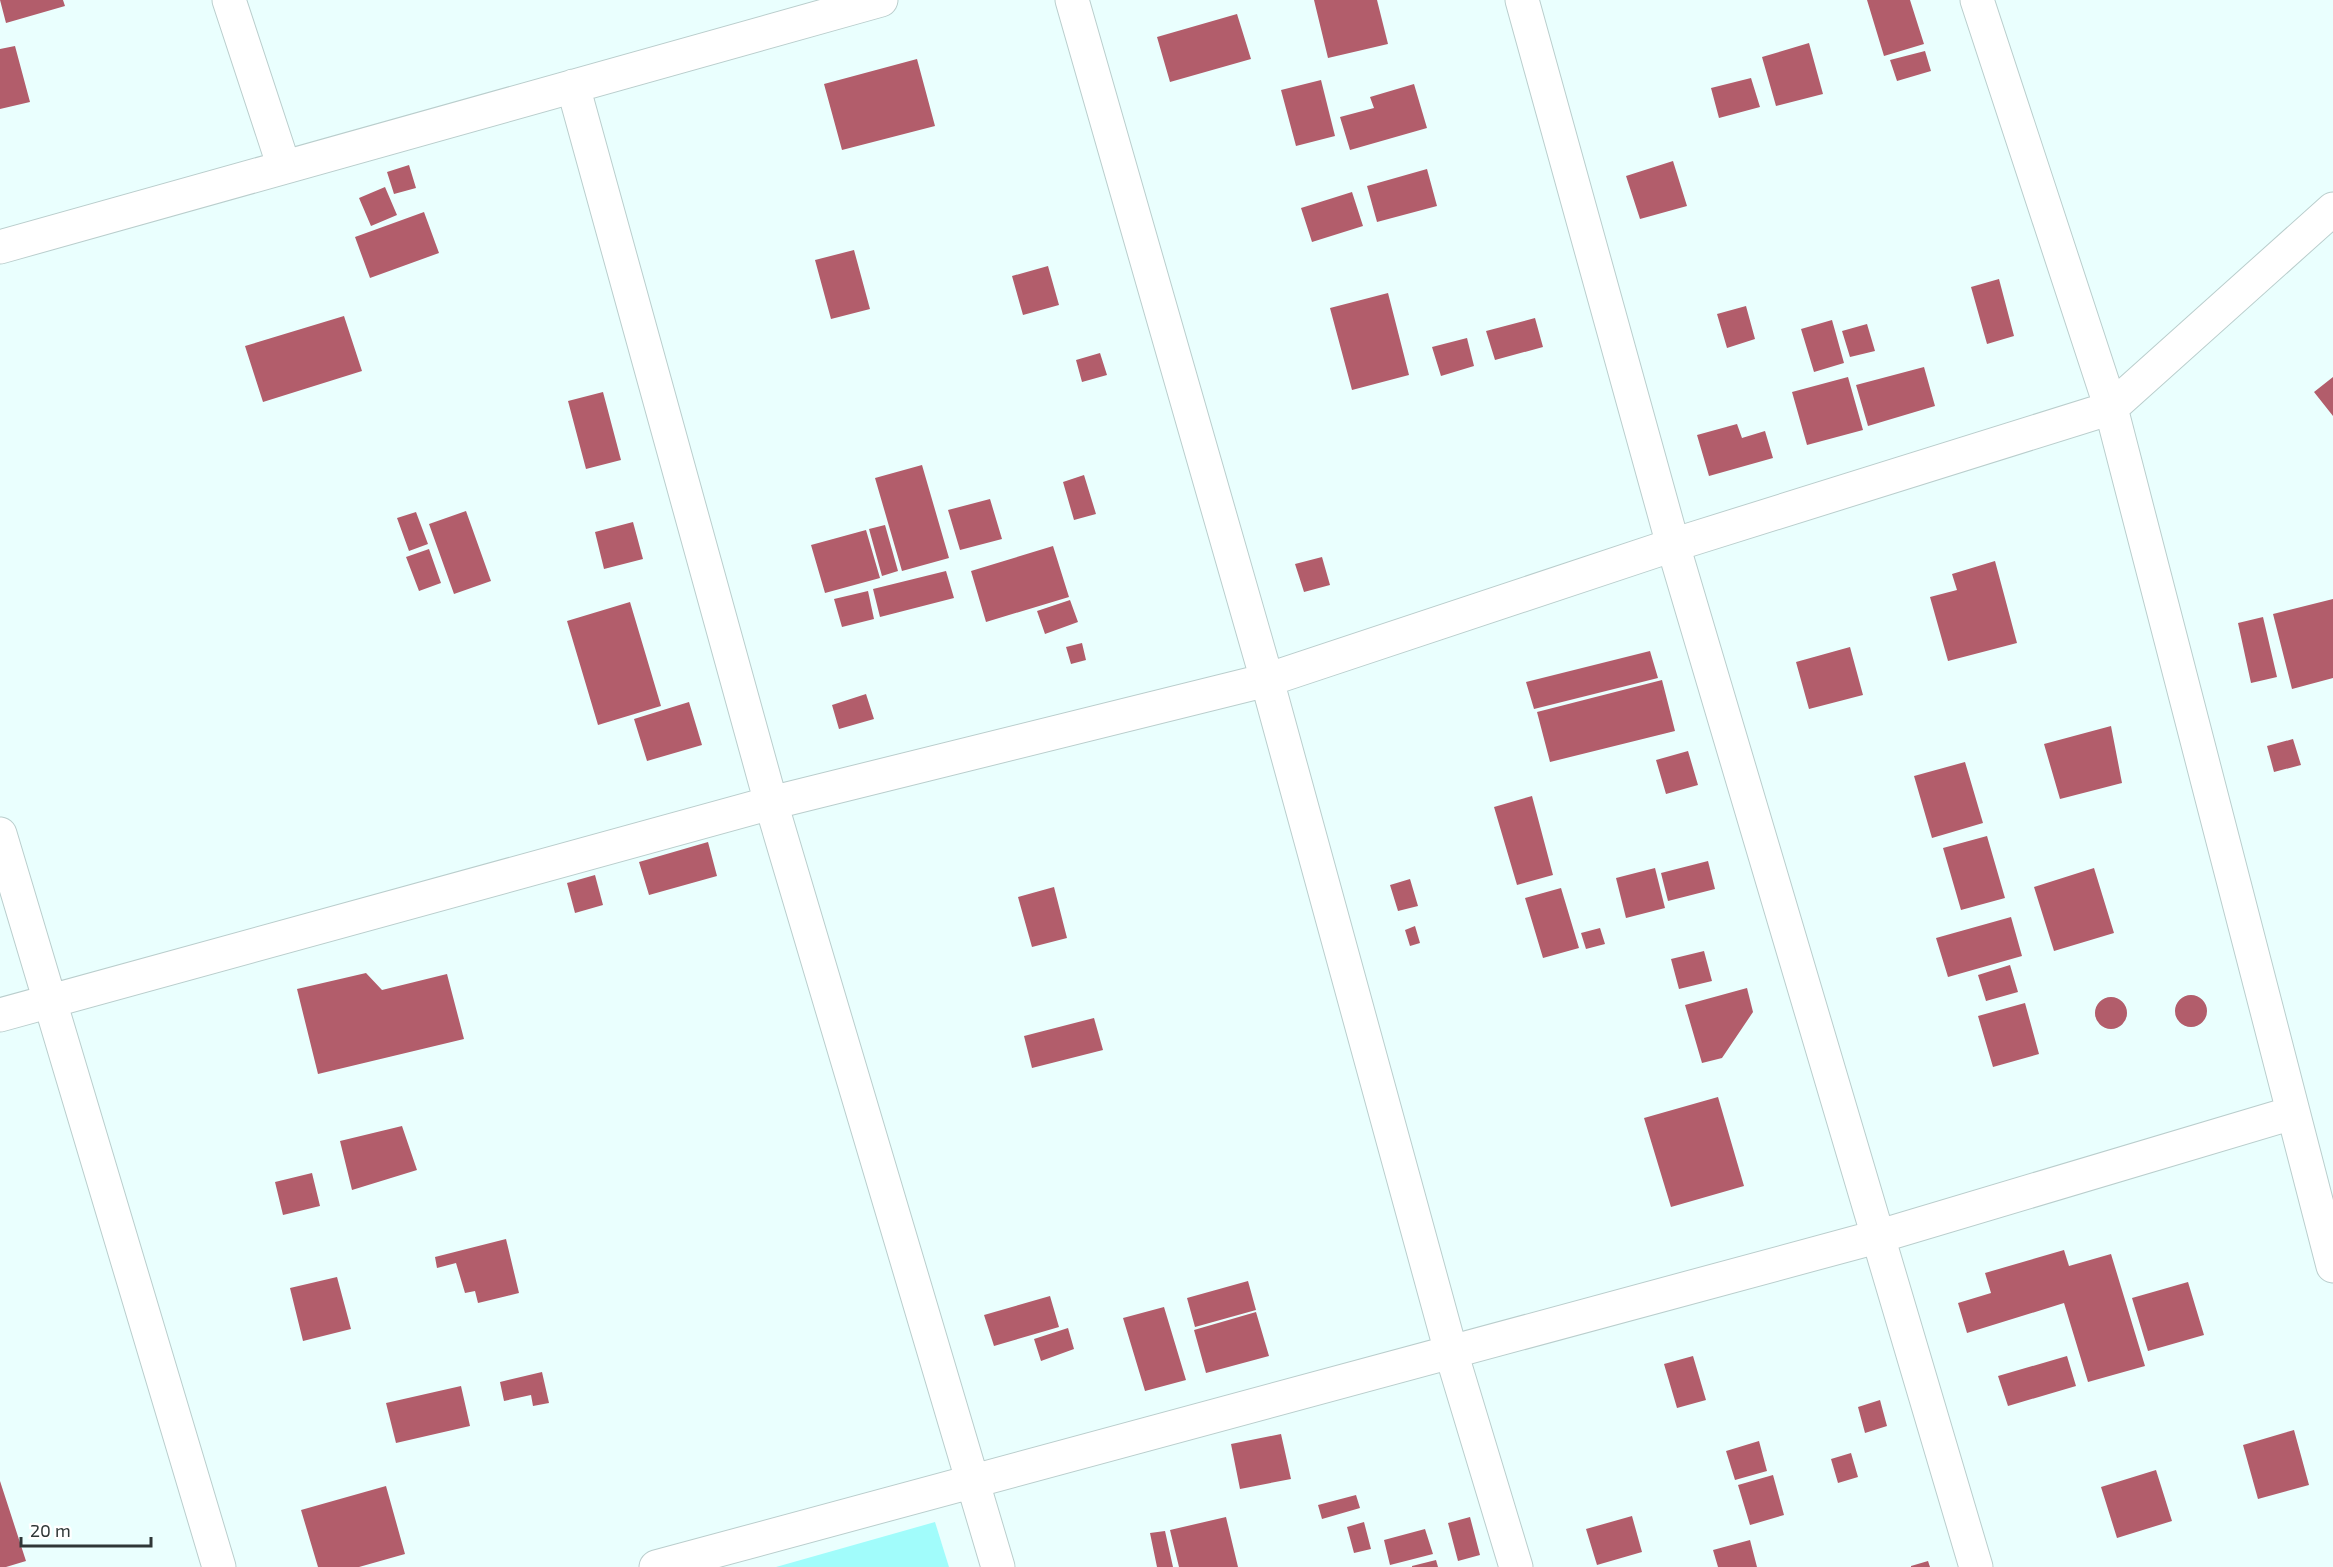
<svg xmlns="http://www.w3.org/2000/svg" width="2333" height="1567" font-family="'Exo 2',sans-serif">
<rect width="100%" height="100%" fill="#eafffe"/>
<!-- green -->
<path fill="#a1fcfb" d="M935,1522l14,45h-173z"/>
<!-- building -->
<path fill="#b25d6b" d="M0,0h63l2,6 -59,17z
M1314,0h63l11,44 -60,14z
M1867,0h43l14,44 -40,12z
M1237,14l14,45 -81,23 -13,-45z
M1809,43l14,51 -47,12 -14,-49z
M15,46l15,56 -30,7v-60z
M1925,51l6,20 -34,10 -7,-21z
M917,59l18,67 -93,24 -18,-66z
M1751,78l9,29 -41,11 -8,-30z
M1321,80l14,56 -39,10 -15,-56z
M1414,84l13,44 -77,22 -10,-33 34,-9 -4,-11z
M1673,161l14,45 -47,13 -14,-43z
M409,165l7,23 -22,6 -7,-22z
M1427,169l10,37 -60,16 -10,-36z
M385,187l12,28 -26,11 -12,-28z
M1352,192l11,34 -51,16 -11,-34z
M424,212l15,41 -69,25 -15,-41z
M854,250l16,59 -39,10 -16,-59z
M1048,266l11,39 -36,10 -11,-39z
M1999,279l15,57 -27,8 -16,-57z
M1388,293l21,82 -57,15 -22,-82z
M1746,306l9,33 -28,9 -10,-34z
M344,316l18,55 -99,31 -18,-56z
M1535,318l8,29 -48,13 -9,-29z
M1832,320l12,43 -30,9 -13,-43z
M1867,324l8,27 -25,6 -8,-26z
M1467,338l7,28 -33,10 -9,-29z
M1100,353l7,22 -25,7 -6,-22z
M1924,367l11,39 -67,20 -12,-41z
M1848,377l15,53 -56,15 -15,-53z
M2333,377v39l-19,-24z
M603,392l18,68 -35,9 -18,-68z
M1737,424l5,14 23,-7 8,27 -64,18 -12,-41z
M922,465l27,93 -47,13 -27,-93z
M1084,475l12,39 -22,6 -11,-38z
M990,499l12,40 -42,11 -12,-40z
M466,511l25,70 -37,13 -25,-70z
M416,512l12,32 -19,7 -12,-33z
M633,522l10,37 -39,10 -9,-37z
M885,525l13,46 -16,5 -13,-47z
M866,530l14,48 -55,15 -14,-48z
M1053,546l16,51 -83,25 -15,-51z
M429,549l12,34 -22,8 -13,-34z
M1322,557l8,28 -26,7 -9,-28z
M1995,561l22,82 -69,18 -18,-64 27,-7 -5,-16z
M946,571l8,27 -74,19 -7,-28z
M868,591l6,28 -32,8 -8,-28z
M2333,599v79l-41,11 -19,-75z
M1070,600l8,22 -33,12 -8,-23z
M630,602l31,104 -63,19 -31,-104z
M2263,617l14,60 -26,6 -13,-60z
M1082,643l4,17 -15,4 -5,-17z
M1850,647l13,48 -54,14 -13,-47z
M1650,651l8,27 -124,31 -8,-27z
M1662,680l13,51 -125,31 -13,-50z
M866,694l8,25 -35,10 -7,-24z
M689,702l13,43 -55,16 -13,-42z
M2111,726l11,57 -62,16 -16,-55z
M2293,739l8,26 -27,7 -7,-26z
M1688,751l10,34 -32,9 -10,-34z
M1965,762l18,61 -51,15 -18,-62z
M1532,796l21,79 -36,10 -23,-78z
M1987,836l18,62 -44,12 -18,-62z
M708,842l9,34 -68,19 -10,-33z
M1708,861l7,28 -47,12 -7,-28z
M1655,868l10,40 -39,10 -10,-40z
M2094,868l20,65 -60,18 -20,-64z
M595,875l8,30 -28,8 -8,-30z
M1410,879l8,27 -20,5 -8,-26z
M1054,887l13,51 -35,9 -14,-50z
M1561,888l18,60 -36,10 -18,-60z
M2011,917l11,39 -74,21 -12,-39z
M1415,926l5,17 -10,3 -5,-16z
M1600,928l5,16 -19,5 -5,-16z
M1704,951l8,30 -33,8 -8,-30z
M2010,965l8,27 -32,9 -8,-26z
M366,973l16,17 65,-16 17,65 -146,35 -21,-85z
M1747,988l6,24 -31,46 -20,5 -17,-58z
M2175 1011a16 16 0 1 1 32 0a16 16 0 1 1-32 0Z
M2095 1013a16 16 0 1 1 32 0a16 16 0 1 1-32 0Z
M2025,1003l14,51 -46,13 -15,-51z
M1094,1018l9,32 -71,18 -8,-32z
M1718,1097l26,89 -73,21 -27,-89z
M402,1126l15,44 -65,20 -12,-49z
M312,1173l8,33 -37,9 -8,-33z
M506,1239l13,54 -41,10 -3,-12 -10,2 -9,-30 -19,5 -2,-11z
M2064,1250l5,16 42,-12 34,112 -57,16 -24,-79 -97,30 -9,-30 33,-10 -6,-20z
M337,1277l14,52 -48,12 -13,-53z
M1248,1281l8,29 -61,17 -8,-29z
M2188,1282l16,53 -56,16 -16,-53z
M1050,1296l9,31 -65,19 -10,-31z
M1164,1307l22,73 -41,11 -22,-73z
M1256,1312l13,44 -63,17 -12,-43z
M1068,1328l6,21 -33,12 -7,-22z
M1693,1356l13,44 -29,8 -13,-44z
M2067,1356l9,30 -68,20 -10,-30z
M542,1372l7,31 -16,3 -2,-11 -27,6 -4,-19z
M461,1386l9,40 -74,17 -10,-40z
M1880,1400l7,26 -22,7 -7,-26z
M2294,1430l15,55 -51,14 -15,-54z
M1281,1434l10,45 -51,10 -9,-45z
M1759,1441l8,30 -32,9 -9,-29z
M1851,1453l7,24 -20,6 -7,-24z
M2156,1470l16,51 -55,17 -16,-51z
M1773,1475l11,40 -34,10 -12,-40z
M0,1481l26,80 -20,6h-6z
M386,1486l19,68 -46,13h-41l-17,-57z
M1356,1495l4,13 -38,11 -4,-14z
M1632,1516l10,36 -45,13 -11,-36z
M1226,1517l12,50h-59l-9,-37z
M1470,1517l10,38 -22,6 -10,-38z
M1364,1522l7,27 -17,4 -7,-26z
M1425,1529l8,25 -43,11 -6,-25z
M1165,1531l8,36h-16l-7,-34z
M1750,1540l7,27h-39l-5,-17z
M1436,1560l2,7h-26v-1z
M1928,1561l2,6h-19v-1z"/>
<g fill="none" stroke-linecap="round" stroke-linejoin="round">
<!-- minor casing -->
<g stroke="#bacecd" stroke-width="35">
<path id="minor" d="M229,0l55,167
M1072,0l195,680 184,672 65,215
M1522,0l151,545 303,1022
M1977,0l134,408 222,858
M573,86l198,717 227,764
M0,247l881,-247
M0,834l219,733
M0,1015l771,-212 496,-123 406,-135 438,-137 222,-199
M656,1567l1224,-331 412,-123"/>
</g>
<!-- minor -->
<use href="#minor" stroke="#fff" stroke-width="33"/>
</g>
<!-- scale -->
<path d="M21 1537v9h130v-9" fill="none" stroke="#2f3737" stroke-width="3"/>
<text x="30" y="1537" font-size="18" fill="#2f3737" stroke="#ffffff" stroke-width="4.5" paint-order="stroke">20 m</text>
</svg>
